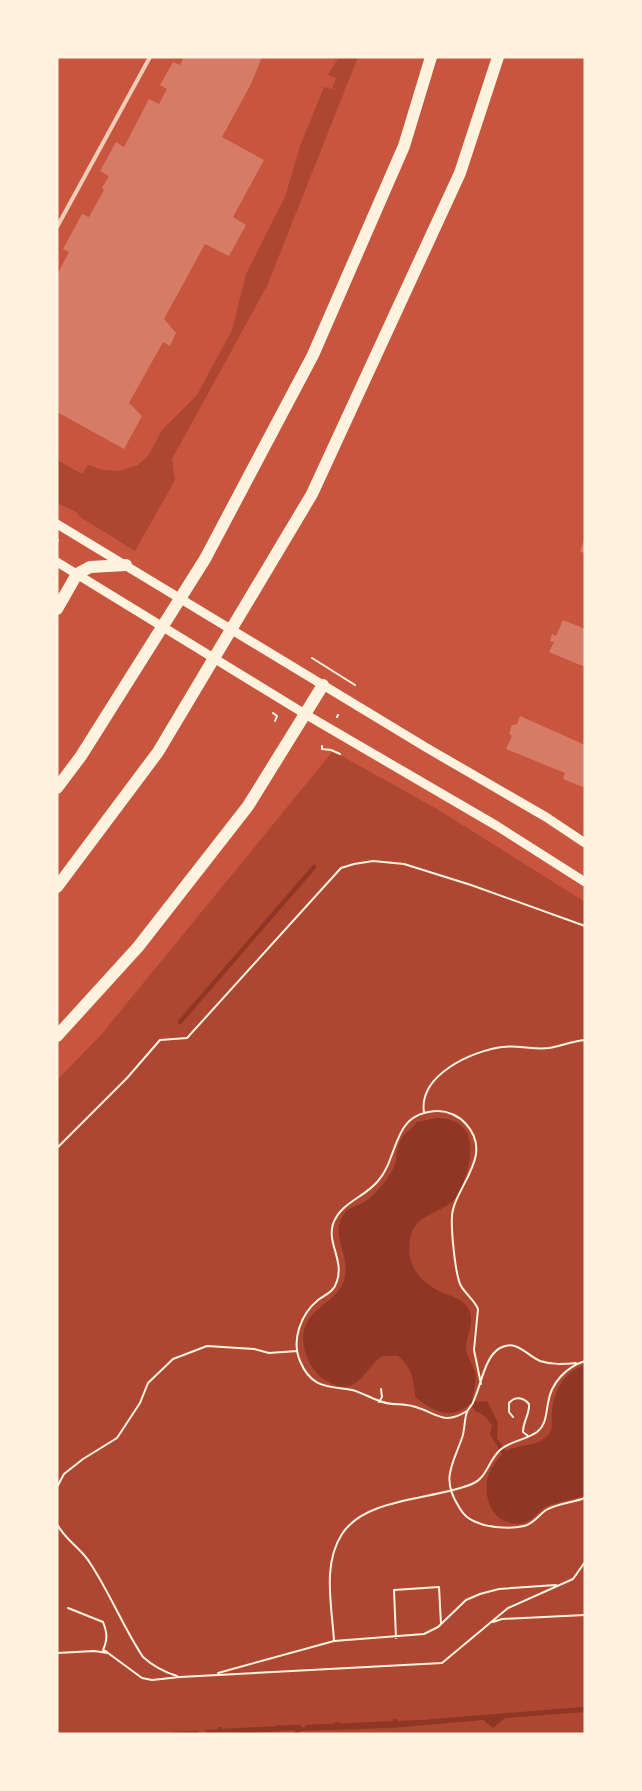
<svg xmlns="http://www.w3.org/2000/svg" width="642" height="1791" font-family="'PT Sans',sans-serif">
<rect width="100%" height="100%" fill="#c8553d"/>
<!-- green -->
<path fill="#ae4732" d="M339,57h19l-91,229 -95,173 3,21 -40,71 -55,-34 -4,-5 -19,-9v-43l25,14 6,-9 15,5 16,1 19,-6 10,-9 14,-26 35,-35 35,-65 14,-56 39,-77 15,-51 24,-59 8,2 4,-11 -8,-3z
M333,751l104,58 148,93v832h-528v-654l43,-44z"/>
<!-- water -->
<path fill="#8f3625" d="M436,1118c38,0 39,31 29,60 -3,8 -6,18 -13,24 -16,13 -38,12 -42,38 -4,27 10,42 33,53 10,4 21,6 26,17 6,12 -2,24 -3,36 0,10 6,16 9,26 2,8 -1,19 -3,27l5,3 10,-1 11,22 -1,15 9,13c14,-7 33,-4 43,-17 5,-7 2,-15 3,-22 2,-21 12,-41 33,-47v130c-13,6 -27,6 -40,12 -8,5 -12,14 -22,16 -30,5 -42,-26 -34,-50 3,-7 8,-13 13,-19l-12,-20 2,-8 -6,-9 -12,-7 -1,-3 -3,-3c-20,17 -37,7 -55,-7 -1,-17 -3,-30 -17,-41h-16c-19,14 -25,43 -55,25 -22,-12 -33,-48 -14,-67 11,-12 29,-19 32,-38 5,-22 -16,-41 -1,-62 5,-8 16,-8 23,-14 6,-4 11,-10 16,-16 6,-7 11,-15 13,-24 1,-6 1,-12 4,-18 4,-10 12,-12 17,-20z
M585,1709v3l-80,6 -12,10 -10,-8 -91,8 -92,3 -1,3h-4l-1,-4 -49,4h-72l45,-2 1,-5h3v4l55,-2v-4h3l1,3 54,-2v-4h4l1,3 53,-3v-3h4v3h28z"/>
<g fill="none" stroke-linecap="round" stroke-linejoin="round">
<!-- stream -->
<path stroke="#8f3625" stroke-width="4.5" d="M180,1022l134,-155
M307,1727l118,-5 160,-13
M208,1732l91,-5
M173,1734l24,-1"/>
</g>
<!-- building -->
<path fill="#d67c66" d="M184,57h78l-11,27 -29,53 42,23 -31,57 13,8 -17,31 -24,-12 -41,75 12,14 -6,13 -7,-4 -34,61 13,13 -18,33 -67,-37v-137l12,-23 -6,-3 19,-35 7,3 15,-27 -2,-2 7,-12 -9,-5 16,-29 8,5 25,-48 10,5 8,-15 -7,-4 13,-23 7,3z
M585,538v16l-5,-3z
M563,620l22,9v38l-36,-15 5,-10 -4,-1 2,-7 4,2z
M520,716l65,29v36l-2,6 -20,-8 2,-6 -59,-24 6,-13 -3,-2 3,-9 5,-1z"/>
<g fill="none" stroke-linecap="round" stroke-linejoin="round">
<!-- path -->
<path stroke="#fff3e0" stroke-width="2" d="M57,543l1,-3
M312,658l43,27
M273,713l4,3 -2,5
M337,717l1,-2
M322,746v3l9,1 9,4
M424,1113c-6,-38 48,-62 78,-66 16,-2 32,3 47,1 12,-2 23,-7 36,-8
M57,1148l70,-70 33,-38 27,-2 154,-170 13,-4 19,-3 31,3 67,21 114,41
M576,1363c-12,1 -24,2 -36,-2 -14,-6 -23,-22 -40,-13 -15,8 -19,37 -26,52 -1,5 -6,8 -7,12 -3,8 -2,18 -5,26 -10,28 -21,41 -3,69 6,11 13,14 25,18 13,3 27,4 40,1 9,-2 15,-11 22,-16 12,-7 26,-7 39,-12
M379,1402l3,-5 -1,-8
M467,1411c-25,16 -32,0 -55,-5 -12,-3 -23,0 -35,-6 -8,-3 -17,-8 -25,-10 -25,-4 -41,-2 -52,-29 -9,-21 1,-47 18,-61 8,-6 16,-8 19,-19 7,-21 -10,-38 -4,-57 8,-22 31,-26 45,-43 22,-25 13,-69 60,-70 10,0 21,5 28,13 29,32 -12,63 -14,92 -1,14 3,55 8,68 4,9 14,15 18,25l-4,41 7,34
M513,1417l-4,-5v-9c6,-7 14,-6 20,1 1,10 -6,17 -6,28l5,4
M57,1487l7,-13 19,-15 34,-21 23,-35 8,-20 25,-24 34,-13 47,3 15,4 28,-2
M57,1524c8,16 24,24 33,39 20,30 33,64 53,94 11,10 21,15 34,19
M68,1608l35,14c4,10 5,17 0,28l4,2
M493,1622l9,-3 83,-4
M396,1638l-2,-48 45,-3 2,37
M334,1641c-2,-35 -12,-76 8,-107 24,-37 92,-34 130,-50 15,-6 16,-23 28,-34 10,-9 26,-10 37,-18 9,-7 9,-18 11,-29 3,-20 18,-36 37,-42
M57,1653l37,-2 14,2 34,25 10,2 28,-3 262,-14 66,-55 65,-29 12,-17
M218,1673l116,-32 90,-7 14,-7 28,-27 14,-6 19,-5 57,-4"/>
<!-- service -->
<path stroke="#f1ccb7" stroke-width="4" d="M57,227l93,-170"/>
<!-- secondary -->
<path stroke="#fff3e0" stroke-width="9" d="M57,524l370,224 119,69 39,26
M57,562l248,152 192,112 88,56"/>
<!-- motorway -->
<path stroke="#fff3e0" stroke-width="12" d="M57,609l20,-35 13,-7 36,-2
M57,788l24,-32 124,-197 108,-204 91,-209 27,-89
M57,887l101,-135 154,-258 148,-321 38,-116
M57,1036l81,-89 110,-141 75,-121"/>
</g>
<!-- border -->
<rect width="642" height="1791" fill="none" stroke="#fff3e0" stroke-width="117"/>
</svg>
